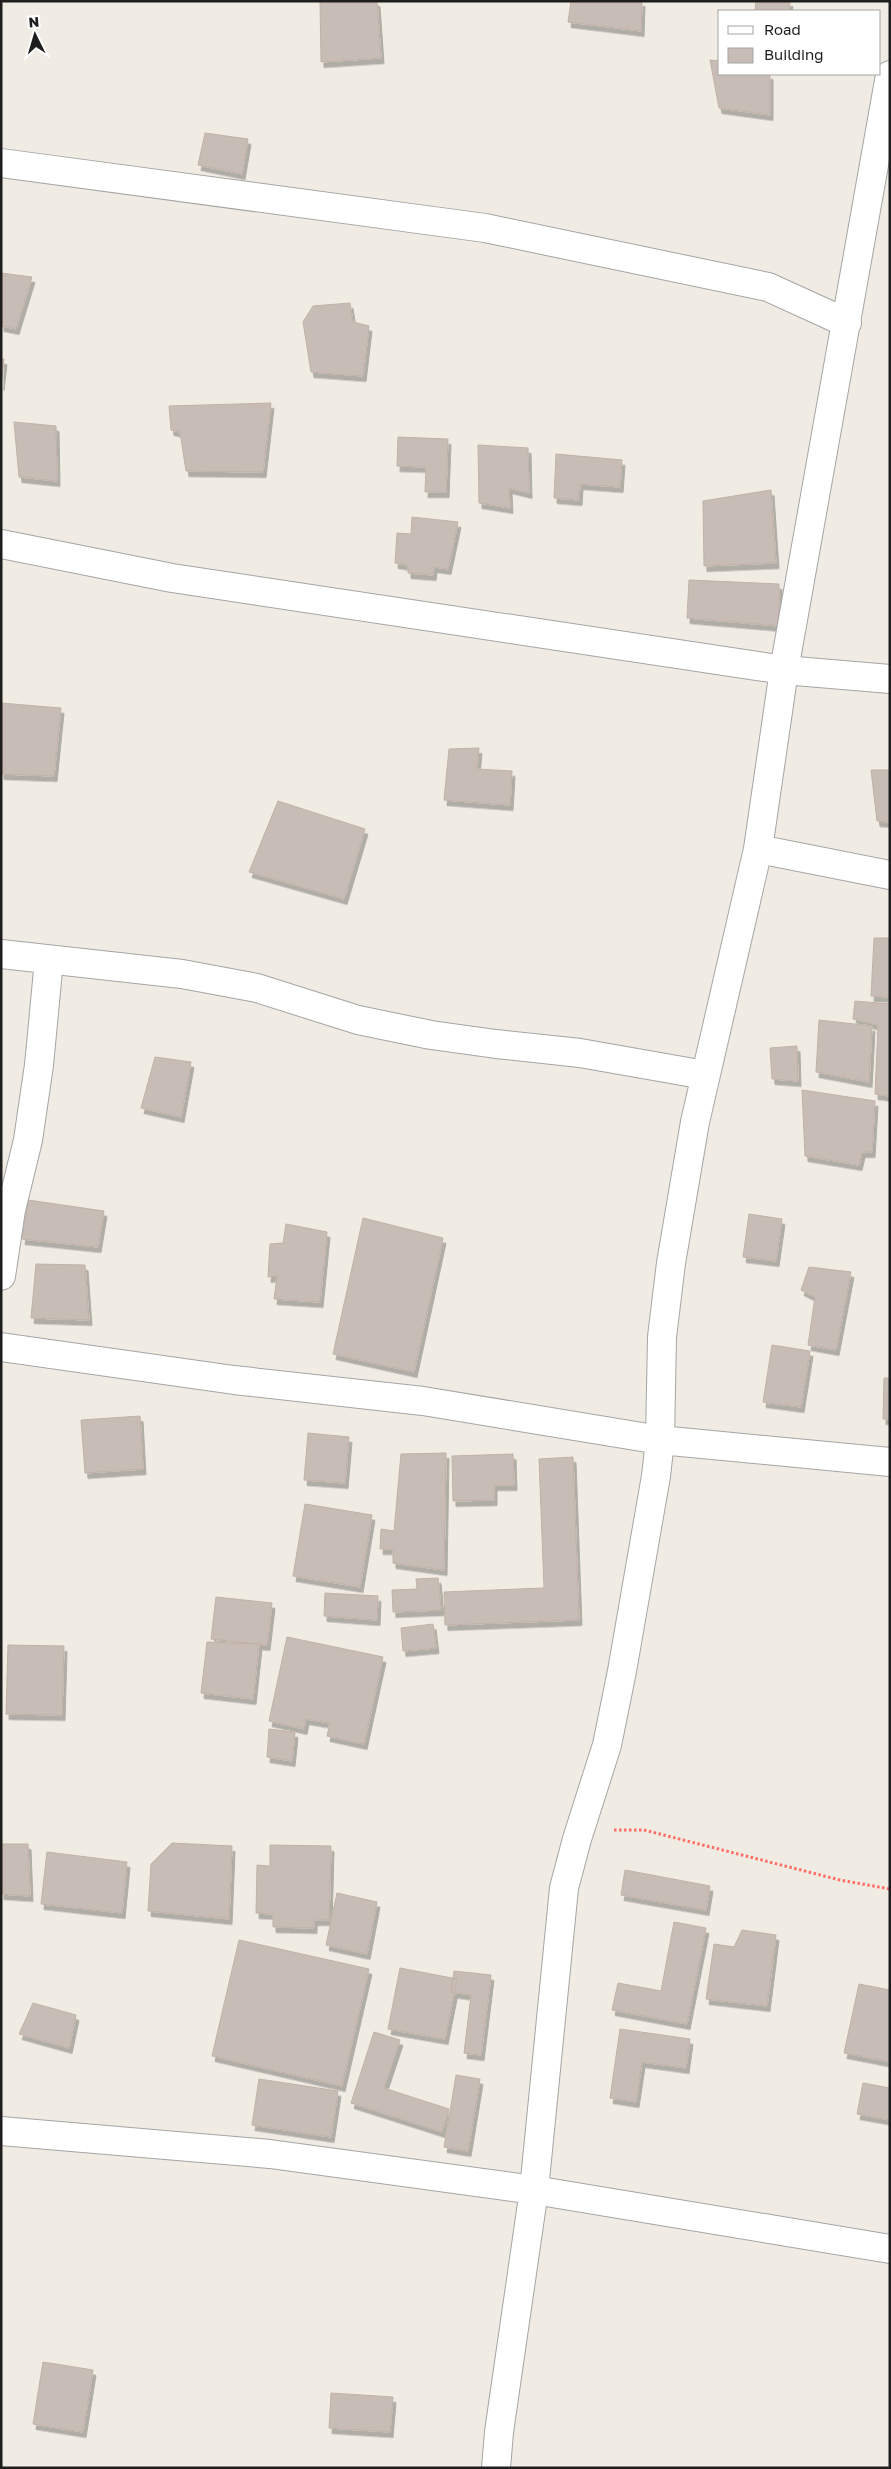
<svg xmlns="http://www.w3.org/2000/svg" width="891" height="2469" font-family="'Golos Text',sans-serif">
<defs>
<filter id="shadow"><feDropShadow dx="3" dy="5.5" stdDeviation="0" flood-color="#0004"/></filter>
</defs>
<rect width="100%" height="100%" fill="#f0ebe3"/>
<!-- building -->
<path fill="#c8bdb6" stroke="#c2b1a5" filter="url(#shadow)" d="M320,1h57l4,57 -60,4z
M571,1h71l-1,30 -73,-9z
M756,1h34l-1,10h-34z
M710,60l10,1v13h50v41l-51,-7z
M205,133l43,6 -6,35 -44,-9z
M1,273l31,4 -16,52 -15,-3z
M350,303l3,19 16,4 -6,50 -52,-4 -8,-50 10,-16z
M1,359h3l-3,26z
M271,403l-8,69 -77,-1 -6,-39 -9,-2 -2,-24z
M14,422l42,4 1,55 -38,-4z
M398,437l50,2 -2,53h-21l1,-25 -29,-1z
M478,445l50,3 1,45 -20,-5 1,20 -31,-5z
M556,454l66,6 -2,27 -40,-3 -1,16 -25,-2z
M771,490l5,73 -72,3 -1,-65z
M412,517l46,5 -10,47 -14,-2 -1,8 -25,-2v-8l-13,-2 2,-30 14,1z
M689,580l90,4v42l-92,-8z
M1,703l60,5 -7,68 -53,-2z
M479,748l-2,21 35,2 -2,34 -66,-5 5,-51z
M871,770h19v52l-13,-1z
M278,801l87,28 -21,70 -95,-27z
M874,938h16v59l-19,-1z
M855,1001l35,3v92l-15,-2 3,-69 -25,-6z
M819,1020l53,6 -3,56 -53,-10z
M797,1046l1,35 -26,-2 -2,-31z
M155,1057l36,5 -10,55 -40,-9z
M802,1090l73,11 -3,51h-10l-3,13 -54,-9z
M28,1200l76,11 -6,36 -76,-8z
M749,1214l33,5 -6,42 -33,-4z
M363,1218l80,20 -29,134 -81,-18z
M286,1224l41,8 -7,70 -46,-3 3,-23 -9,1 2,-33 13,-1z
M36,1264l49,1 4,55 -58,-2z
M809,1267l42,5 -15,78 -28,-5 7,-48 -14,-7z
M772,1345l38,6 -9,56 -38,-5z
M884,1378h6v41h-7z
M140,1416l3,53 -58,4 -4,-53z
M308,1433l41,4 -4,46 -41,-3z
M446,1453l-2,117 -51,-7v-14h-13l1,-20 13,2 7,-77z
M513,1454l1,31h-20v15l-41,1 -1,-45z
M573,1457l6,163 -134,5 -1,-33 100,-4 -5,-129z
M305,1504l67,11 -12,72 -67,-11z
M438,1578l3,32 -48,2 -1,-22 25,-1 -1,-10z
M325,1593l53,3 -1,24 -53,-4z
M216,1597l56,6 -5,42 -56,-6z
M433,1624l3,24 -33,3 -2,-23z
M287,1637l96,20 -19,87 -37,-8 3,-13 -24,-4 -2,10 -35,-8z
M207,1642l52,2 -6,55 -52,-6z
M8,1645l56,1 -2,69 -56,-1z
M269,1729l26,3 -3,29 -25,-4z
M172,1843l60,3 -3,73 -81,-8 3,-47z
M1,1844h27l2,52 -29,-2z
M270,1845l61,1 -2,74h-15v8l-41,-1v-13l-17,-1 1,-48 13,1z
M47,1852l80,10 -5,51 -81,-9z
M625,1870l85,16 -4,24 -85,-15z
M337,1893l40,9 -10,52 -41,-9z
M674,1922l32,6 -19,96 -75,-14 6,-27 43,8z
M742,1930l34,5 -9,71 -61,-7 8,-55 20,3z
M239,1940l130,29 -27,117 -130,-30z
M400,1968l57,11 -12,60 -57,-10z
M454,1971l37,4 -10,80 -17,-2 7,-58 -20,-3z
M859,1984l31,6v72l-46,-9z
M33,2003l43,12 -7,33 -50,-14z
M620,2029l70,10 -4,29 -44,-6 -6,40 -26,-4z
M374,2032l26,8 -16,48 65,21 -7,23 -91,-29z
M456,2075l24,4 -12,72 -24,-4z
M259,2079l79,12 -7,46 -79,-12z
M863,2083l27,5v32l-33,-6z
M43,2362l50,8 -10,62 -50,-8z
M331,2393l62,4 -3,35 -61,-4z"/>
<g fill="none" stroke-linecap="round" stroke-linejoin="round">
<!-- minor casing -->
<g stroke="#a5a5a5" stroke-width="30">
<path id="minor" d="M1,163l484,65 283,59 79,36
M1,544l171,34 612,92 106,9
M758,849l132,26
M1,954l181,20 75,14 101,32 73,15 65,9 84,9 125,22
M1,1276l10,-66 17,-70 11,-75 10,-105
M1,1347l233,33 189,21 237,39 230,22
M1,2131l269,23 264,36 356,59
M496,2468l3,-36 35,-242 30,-302 13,-49 30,-94 15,-74 34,-195 4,-36 2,-103 9,-74 24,-141 63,-273 26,-179 106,-595"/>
</g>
<!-- path -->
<path stroke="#ff6f65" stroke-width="3" stroke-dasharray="2.5 2.5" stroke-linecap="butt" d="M614,1830h30l196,50 50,9"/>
<!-- minor -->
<use href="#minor" stroke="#fff" stroke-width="28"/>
</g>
<!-- border -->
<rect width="891" height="2469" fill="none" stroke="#1e1e1e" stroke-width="5"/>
<!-- legend -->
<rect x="718" y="10" width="162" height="65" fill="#ffffff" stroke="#a5a5a5"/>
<rect x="728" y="26" width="25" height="8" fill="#ffffff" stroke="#a5a5a5"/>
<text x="764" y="35" font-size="15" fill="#1e1e1e">Road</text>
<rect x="728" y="48" width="25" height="15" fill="#c8bdb6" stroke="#a5a5a5"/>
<text x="764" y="60" font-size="15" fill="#1e1e1e">Building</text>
<!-- north arrow -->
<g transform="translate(35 35) rotate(355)" stroke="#ffffff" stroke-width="4" paint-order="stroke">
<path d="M0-4L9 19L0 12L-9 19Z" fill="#1e1e1e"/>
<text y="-8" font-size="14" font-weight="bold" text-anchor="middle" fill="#1e1e1e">N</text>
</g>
</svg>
